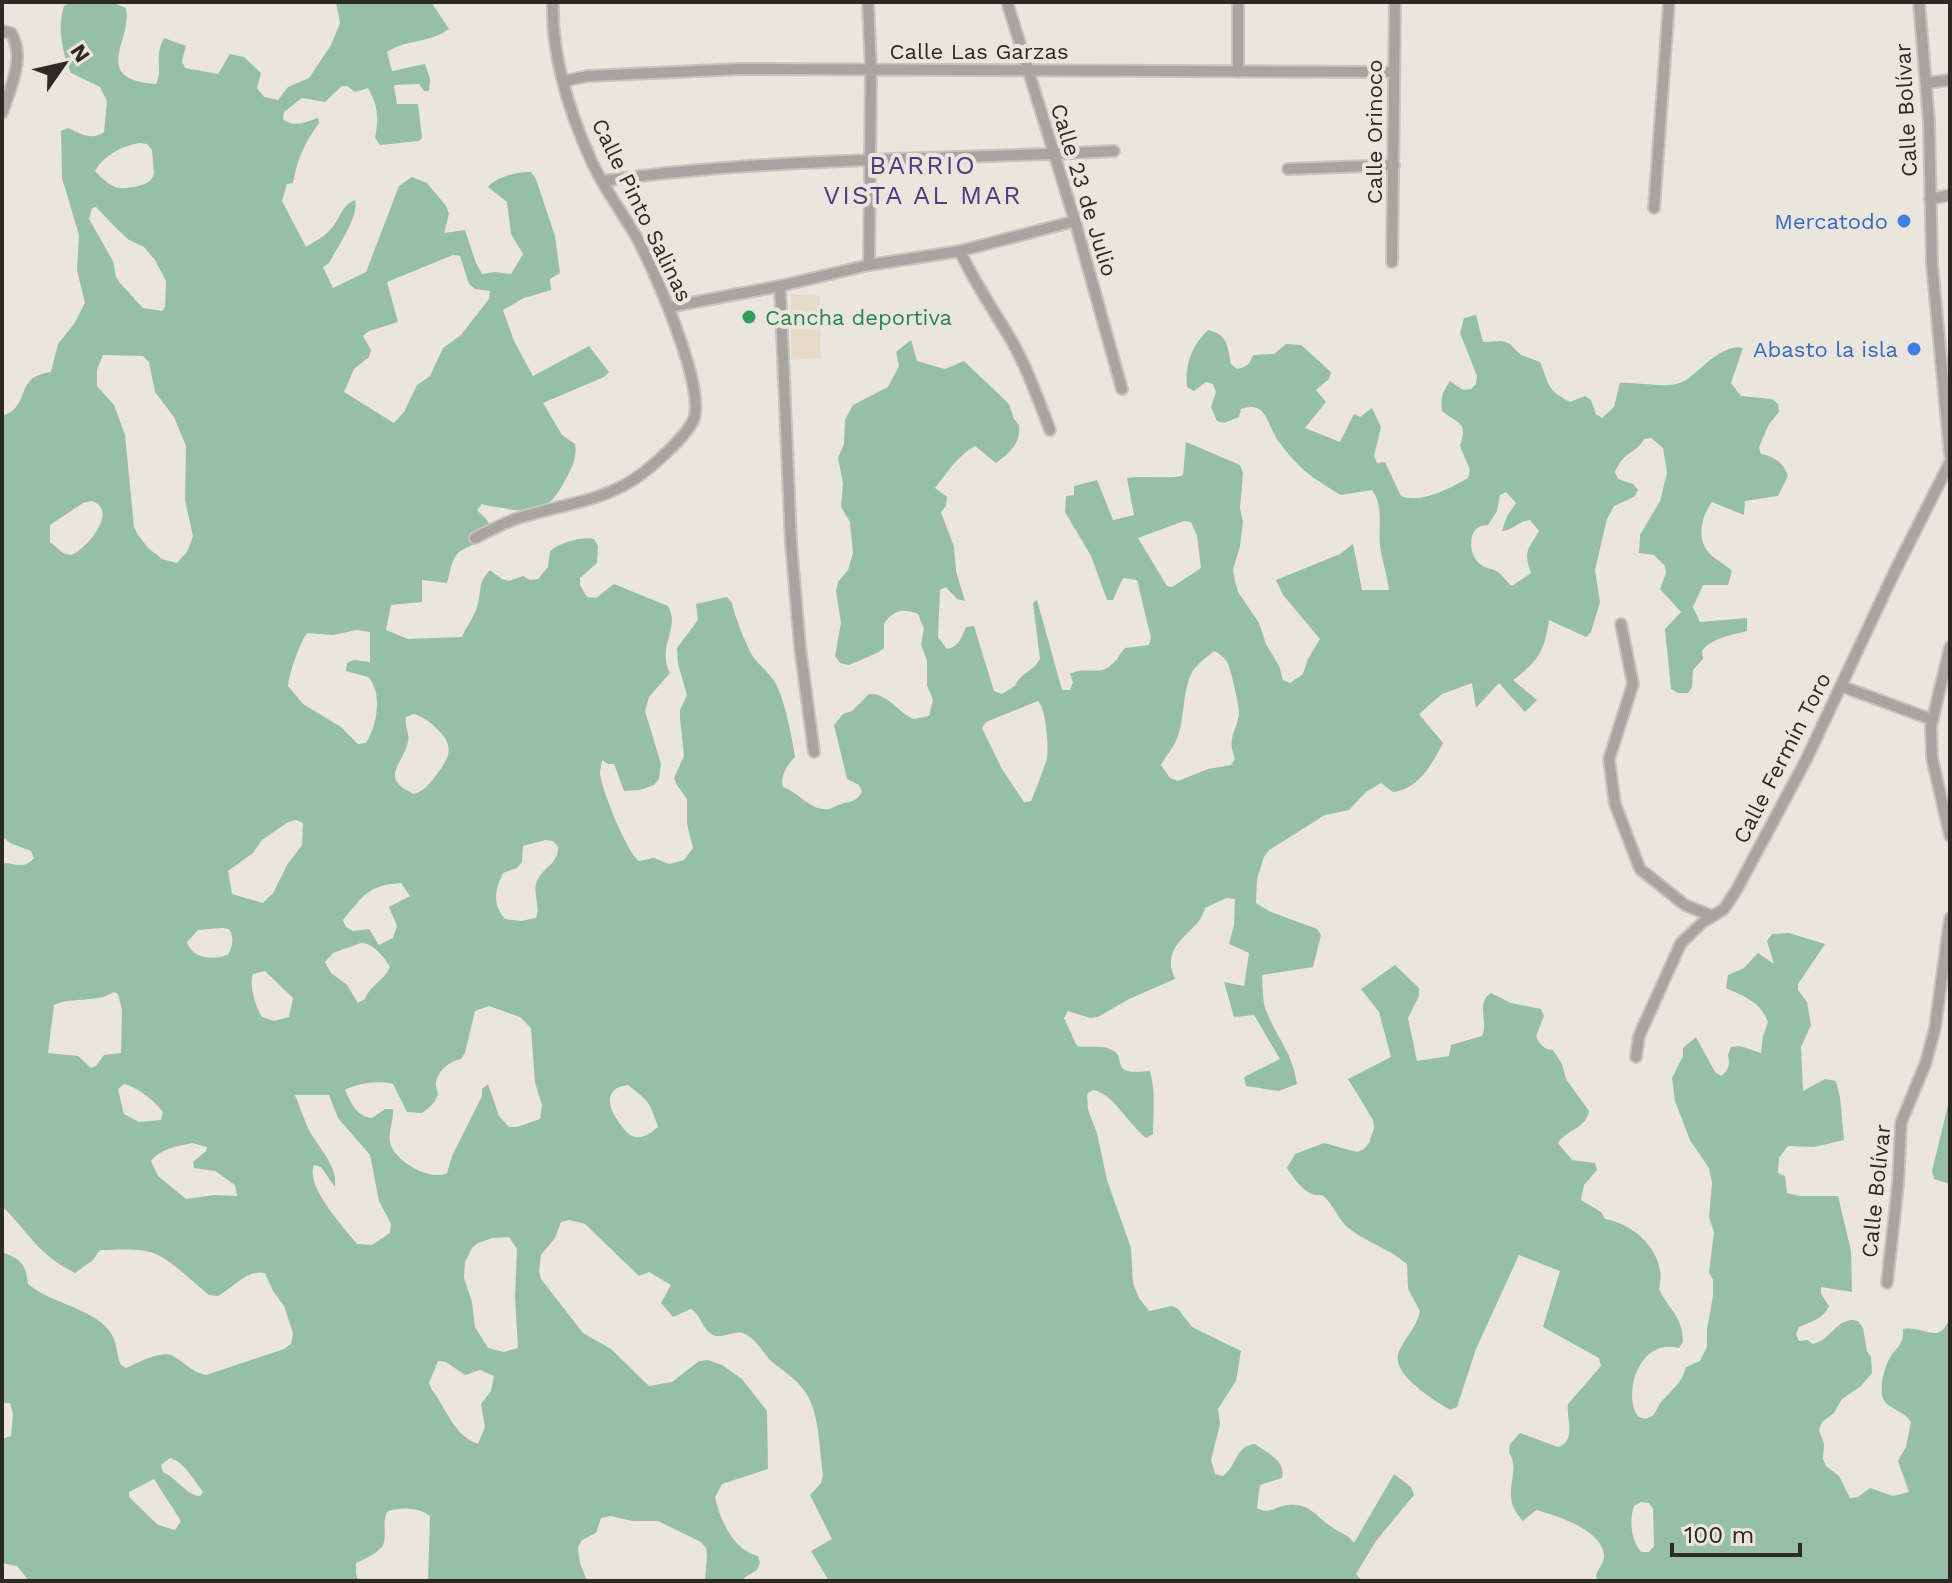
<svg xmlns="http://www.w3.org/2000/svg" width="1952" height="1583" font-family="'Work Sans',sans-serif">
<rect width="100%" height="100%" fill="#ece5de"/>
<!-- education -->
<path fill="#e5dcc7" d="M791,294l29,2 1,62 -30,2z"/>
<!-- green -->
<path fill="#96bfa7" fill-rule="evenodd" d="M71,2h40l15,6c7,32 -37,71 30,76 8,-17 -3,-25 8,-46l22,8 -4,15 3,7 33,6 12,-20 14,3 17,16 -4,15 7,9 14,3 10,-13 21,-9 22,-33 9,-22 -4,-21h95l18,27c-21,15 -40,9 -62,23l5,19 33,-7 5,15 -1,12h-5l-5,-7 -25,1 3,19h21l4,34 -3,3 -39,4 -5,-7c4,-20 3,-32 -7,-50l-13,4 -8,-6h-5l-17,16 -23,-4 -18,14 -1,7c11,9 22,3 35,-1l1,5c-14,19 -22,36 -26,60l-6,1 -5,17 24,46c7,-5 17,-9 23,-16 11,-10 11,-25 26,-31 5,15 -18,48 -26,63l-6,4 10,21 33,-16 33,-86 13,-9 15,6 19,23 3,8 -5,19 21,-3 11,33 6,11 13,-2 16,2 12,-20 -12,-20 -4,-32 -19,-15c8,-10 30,-16 43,-15l5,7 19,57 5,37 -10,6 1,11 -27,8 -21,12 11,31 19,35 56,-30 20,26 -5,5 -61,26 19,32 13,9c2,12 -2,21 -7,31 -16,31 -26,40 -60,34 -9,-2 -17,-2 -26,-5l-5,6c3,3 6,6 9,9 16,19 -19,26 -28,34 -7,7 -8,21 -11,30l-25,-3v22l-31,3 -5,25 22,9 54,-2c4,-10 13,-21 15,-30 5,-15 0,-24 13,-37l12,9 7,2 14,-5 7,4 8,-1 10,-12 2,-16c11,-9 30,-14 44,-12l4,7 -1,17 -17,15v7l7,12 9,1 18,-14 54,22c13,22 -12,41 2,67l-21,24 -4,14 16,53 -2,15 -5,6 -14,5 -16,1 -10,-27h-6l-6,-4c0,3 -2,10 -2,13 1,15 27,80 39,88l15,-3 15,6 15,-4 9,-12 -6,-24v-25l-10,-14 -3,-7 10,-22 -4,-38v-8l7,-15 -9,-31 -1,-16 21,-28 -2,-16 31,-7 5,6c2,12 14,41 20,52 7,11 18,18 24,29 9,18 16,52 19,73 -8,8 -15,19 -12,30 15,5 29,25 46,22 4,-1 8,-4 12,-5 10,-3 15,-2 21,-12l-3,-7 -12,-6 -13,-54 9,-11 9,-3 17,-17c19,-1 28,18 45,25l15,-3 4,-16 -6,-15v-25l-6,-15 3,-16 -6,-15c-15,-6 -25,-4 -34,10v24c-6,6 -26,13 -35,17l-9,-2 -5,-7 6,-33 -5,-32 2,-9 10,-12 5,-17 -3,-31 -9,-15 2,-24 -5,-25 6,-14 1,-24 8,-15 35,-18 11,-21 -3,-14 15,-12 6,21 28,8 19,-8 45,43 5,15 5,6c2,19 -9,27 -23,38l-21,-17c-18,10 -27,26 -40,42l12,9 -1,9 -5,6 13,35 2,24 9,30 -8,-2 -11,-12 -6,3 -2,47 9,12c13,-3 14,-11 19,-22l8,-1 20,65 8,3 13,-8c4,-12 19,-15 25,-27l-7,-56 4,-3 25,90h8l3,-8 -3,-8c13,-8 30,2 41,-9 6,-4 9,-12 14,-17l24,-3 2,-7 -14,-58 -14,-2 -10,22h-6l-16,-44 -26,-44 1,-16 8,-1v-9l23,-6 16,40 21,-5 -7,-37c17,-3 47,2 56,-3l3,-33 54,23 3,8 -3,35 3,14 -3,24 -7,24 1,7 4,15 21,31 7,21 13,22 4,14 7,3 13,-9 5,-15 12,-20 -37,-44 -7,-15 64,-26 13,-10 9,46h27c-2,-15 -7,-30 -9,-44 -2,-19 4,-40 -8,-56l-31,5c-29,-17 -42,-26 -62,-53 -7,-9 -11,-27 -20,-33 -6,-3 -11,-2 -18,0l-2,8 -15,6 -7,-2 -6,-14 5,-15 -3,-8 -7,-2 -12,9 -7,-4c-2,-23 4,-40 21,-57 21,5 19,17 23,34l6,5c10,-2 13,-5 16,-14l21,-1 12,-10 15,1 30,27 -2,7 -13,11 10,12 -21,26 35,14 14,-28 6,3 12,-9 9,19 -7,29 3,7 8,-1 16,34c20,8 50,-8 67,-18l2,-8 -10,-24c8,-25 -1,-21 -18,-35 -2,-12 1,-20 8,-30l13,9 8,-1 5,-5 1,-8 -17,-43 4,-15 12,-3 7,27 19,-1 8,3 11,11 19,7c10,24 6,27 30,40l15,-6 6,4 5,14 6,4 12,-11 6,-24c21,-2 51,9 69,-5 14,-11 36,-35 54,-30l-12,35 10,13 31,3 6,5 1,8 -10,12 -10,23 2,7c13,2 23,9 27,22l-10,20 -33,5 -1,14 -32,-13c-11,15 -17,39 0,54 6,5 13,8 20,15l-4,14h-25l-10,22 7,15 47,-4v13c-15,4 -36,7 -45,20l1,8 -10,11 -1,17 -4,6h-10l-7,-4 -6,-60 16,-17 -21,-23 6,-16 -1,-7 -11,-11 -15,-2 1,-18 20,-34 7,-28 -4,-25 -12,-10 -7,1c-9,16 -19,10 -29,33l3,7 15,5 5,6 -4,7 -20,9 -7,13 -12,51 5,32 -9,30 -5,5 -37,-17c-4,30 -11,42 -36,60l24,20 -12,12 -26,-29 -23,25 -4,-25 -30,11 -23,20 24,29c-11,21 -24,46 -50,49l-12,-9 -15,9 -17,18 -24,5 -56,35 -5,7 -7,22 -1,24 13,8 48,18 4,6 -8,32 -51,8c1,12 0,28 5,38 12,28 25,39 30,71l-18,7 -33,-5 -2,-9 36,-18 -26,-44 -20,2 -10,-35 20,4 5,-33 -20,-9 5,-19 1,-26 -9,-1 -21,10c-5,22 -32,29 -34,53 -1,6 2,12 4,18l-46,20 -31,18 -8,1 -22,-7 -4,7 13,28c10,2 24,-1 33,3 20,8 -5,27 40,22 6,22 3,41 3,63l-7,4c-17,-13 -32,-44 -53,-48l-6,4 1,16 9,23 10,47 24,68 2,35 6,15 10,13 23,-5 6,3 14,18 49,24 -5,30 -18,28 2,15 -9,36 4,14 8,2c14,-10 12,-30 32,-32 13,10 31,16 27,34l-22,7 -3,23c13,7 18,-2 31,-3 21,-3 30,13 45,23 9,6 14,5 21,15l40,-69 17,13 3,8 -38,46 -20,33 6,7h-533l-18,-30 21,-12 -22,-44 11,-12 2,-8c-4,-26 -3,-63 -19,-85 -8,-11 -22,-20 -33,-29 -9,-9 -14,-21 -26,-27 -11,-6 -24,8 -35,-1 -9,-7 -9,-18 -19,-24l-18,8 -12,-14 10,-18 -22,-13 -10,4 -54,-52 -16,-4 -8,2 -6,16 -14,17 -2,16 2,8 42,54 28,16 38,37 23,-4 27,-21 9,-1 14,5 20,14 25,32 1,58 -46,15 -7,13c5,23 18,53 43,59l2,7 -3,7 -13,8v3h-39l2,-25 -1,-8 -5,-6 -43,-21h-25l-23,-5 -9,2 -5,15 -14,7 -4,7 2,16 7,18h-159l2,-65c-11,-9 -29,-9 -42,-5 -8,12 2,28 -8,38 -6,6 -16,10 -24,14v11l3,7h-330l-12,-15 -15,-3v-124l9,-3 2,-22 -3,-11h-8v-151c19,7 24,12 26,32 23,20 70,25 84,51 6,10 4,21 9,30l5,3c12,-5 32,-17 45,-13 13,6 20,17 35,20l78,-26 7,-5 2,-11 -9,-27 -11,-15 -8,-18c-18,-4 -32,15 -47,23l-9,-1c-15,-12 -35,-32 -51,-40 -16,-8 -41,-5 -58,-5l-7,10 -18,13c-39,-20 -44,-38 -73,-67v-343c14,0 22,7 32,-5l-3,-7 -21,-8 -8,-7v-420c31,-10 10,-39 49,-44l7,-28 16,-20 11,-21 -8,-33 2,-35 -17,-57 -1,-47 7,-3c13,6 24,13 36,4l3,-31 -7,-14 -29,-14c-9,-21 -14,-46 -7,-67zM139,143l8,1 5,6 2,24c-4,9 -7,9 -16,12 -21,5 -27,2 -43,-15 9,-16 27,-25 44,-28zM96,207l20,21 13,12 15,7 11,13 11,21 -1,26 -3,4 -19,-3 -23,-25 -4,-6 -3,-16 -24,-42 3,-11zM453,255l7,1 9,28 6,5 15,2 -1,8 -28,36 -18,13 -13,28 -13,9 -13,27 -10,11 -50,-31 10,-23 15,-12 2,-7 -8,-14 6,-5 29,-9 -11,-40zM103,355l40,1 6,6 6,30 19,25 12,29 -1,54 8,36 -6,16 -10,11 -15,-4 -14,-11 -10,-13 -4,-8 -9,-92 -11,-30 -17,-19v-16zM1506,492l10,11 -9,13 -5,15c11,-1 17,-10 28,-11l9,11c-11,19 -16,20 -8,42l-19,13c-6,-4 -8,-10 -14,-14 -5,-4 -13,-3 -18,-8 -13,-10 -13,-40 8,-39l9,-14 3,-16zM91,501c29,8 -4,48 -20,54l-8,-2 -13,-11v-17l33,-22zM1184,521l7,1 6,14 4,32 -29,19 -5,-1 -29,-48zM356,630l14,2v30l-16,-2 -7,3 -1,8 22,6c15,15 9,49 -2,66l-8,1 -17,-17 -38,-23 -15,-18c1,-12 12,-44 19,-53l26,2zM1214,651c6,3 11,7 14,13 3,7 12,44 11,51 -4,20 -12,22 -4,44l-4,6 -23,4 -30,12 -8,-3 -9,-13c4,-8 10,-14 14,-22 11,-20 6,-57 20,-75 5,-6 13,-12 19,-17zM1038,701c8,8 11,45 9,57 0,2 -14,40 -16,43l-7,1 -22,-33 -20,-41 4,-6zM414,714c9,3 15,7 22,14 20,19 14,29 -2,50 -6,7 -10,13 -20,16 -36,-16 -11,-29 -6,-52 2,-9 -4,-16 -2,-25zM296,820l7,3 -1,22 -15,20 -14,28 -10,10 -31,-9 -4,-23 25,-18 9,-13 26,-18zM545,840l8,1 5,6c0,17 -13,19 -20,32 -7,12 3,26 -2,39l-15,3 -16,-2c-13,-15 -10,-29 -2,-46l14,-5 5,-6 1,-16zM401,883l9,13 -21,11 8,19 -4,12 -14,7 -10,-16 -16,2 -7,-4 -3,-7c20,-24 25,-35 58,-37zM222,928l7,1c6,9 3,18 -1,26 -15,5 -36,4 -41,-13l11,-12zM361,943c12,0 23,14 29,24 -6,14 -20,18 -25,32l-7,4 -11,-18 -16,-12 -6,-11 8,-9zM265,971l28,27 -4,19 -15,4 -12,-4c-7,-12 -13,-30 -9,-43zM114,992l4,2 4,16 -1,43 -17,2 -8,11 -5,2 -13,-12 -30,-3 6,-48c20,-9 39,-1 60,-13zM489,1006l31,11 11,11 4,55 7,22 -2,14 -23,8h-8l-10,-11 -11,-32 -6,5v7l-30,60 -5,17c-17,9 -54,-13 -57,-31 -2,-11 4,-22 3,-33h-8l-13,9c-15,-1 -21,-15 -27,-28 12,-7 34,-10 48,-6l14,28 15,1c5,-4 11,-8 14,-14 4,-8 1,-4 0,-13 -1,-13 13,-25 25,-27l4,-6 10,-42zM124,1084c13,3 31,17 39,28l-2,8 -22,2 -15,-8 -6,-25zM628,1085c21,17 21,15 30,42 -21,18 -29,11 -42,-9 -10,-15 -9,-31 12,-33zM295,1095h34l9,23 32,37 9,46 12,23 -1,9 -18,12 -15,-1c-13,-17 -52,-57 -43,-79l7,2 14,20c3,-23 -19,-41 -28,-61 -4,-10 -8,-21 -12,-31zM192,1143l15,4 -1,4 -13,11 1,6 21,3 20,14 2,11 -23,-1 -28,4 -28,-23 -7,-15c9,-12 26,-15 41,-18zM509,1237l8,12 -2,48 3,51 -14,4 -16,-4 -13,-21 -3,-25 -8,-24 1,-16 7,-14 6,-5 15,-5zM438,1361l8,1 19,13 15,-5 14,6 -3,15 -10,13 4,23 -7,17c-25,-9 -31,-35 -46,-54l-3,-7zM170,1458c14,4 24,22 33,34l-3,4c-14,-1 -23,-18 -37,-24l-2,-7zM154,1479l27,42 -6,9 -17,-5 -29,-28v-5z
M1789,933l36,11 -27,40v6l9,12 4,23 -10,22 2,44 22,-12 11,2 4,16 4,43 -30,7 -26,-1 -9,12 -1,15 7,3 2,17 13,3h38l13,55 1,41 -31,-5v7l8,12c-6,13 -17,15 -30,21l-3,7 3,7 8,-1 6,4c19,-4 25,-29 45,-23l5,7 4,23 4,6 1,16 -11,13 -19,13 -8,14 -12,9 -3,8 5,14 -1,15 3,7 13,10 11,22 8,-1 12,-9 23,8 16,-4 -11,-31 8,-14 5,-25c-7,-12 -23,-12 -28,-24 -4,-10 2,-34 8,-42 7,-10 13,-13 12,-27 23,-4 36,18 47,-12v264h-353l-1,-6c2,-6 7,-11 8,-17 2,-27 -48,-43 -68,-48l-13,11c-26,-27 0,-47 -14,-68l1,-9 10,-11 38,14c19,-6 8,-28 10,-43l33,-38 -2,-8 -56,-31 17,-56 -41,-16 -43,94 -19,58 -7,3c-16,-10 -61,-36 -51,-59 7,-15 18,-24 21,-40l-12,-22 -1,-25c-18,-16 -43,-22 -61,-38 -9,-9 -14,-24 -24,-31 -15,3 -27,-15 -35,-27l8,-14 29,-11 33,9 7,-3 5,-6 5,-15 -1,-8 -25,-41 43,-22 -12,-45 -18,-23 34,-24 24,23v8l-11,22 9,43 32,-5 2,-11 31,-9c7,-15 -7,-32 9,-43l20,10 30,6 3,7 -8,20c4,9 7,13 17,14l9,14 4,15 23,32c-3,18 -22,18 -31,32l14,17 23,3 2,7 -13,15 -3,15 20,12 4,7c31,5 63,36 54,70 9,20 24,27 24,53l-4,6c-54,-13 -58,84 -29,69 6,-2 7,-10 11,-15 11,-12 21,-19 25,-35l14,-6 7,-14v-18l6,-33v-16l-4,-8 5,-40 -5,-15 3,-34 -3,-15 -19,-28 -15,-39 -3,-23 11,-22v-8l13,-11 19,35 6,4c8,-6 9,-12 7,-21l3,-8 9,-1 21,7 2,-17 5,-14c-7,-20 -25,-26 -42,-34l2,-13 16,-7 14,-15 16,11 -7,-23 5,-7zM1641,1502l8,1 4,6 1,37 -5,6h-8c-10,-13 -12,-31 -7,-46z
M1948,1105h2v79l-16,-5 -2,-8z"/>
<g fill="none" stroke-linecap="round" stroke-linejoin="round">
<!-- minor casing -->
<g stroke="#c9c3bd" stroke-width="14">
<path id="minor" d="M868,2l3,68 -2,195
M1007,2l68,219 47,168
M1919,2l10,120 3,142 18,191
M2,31l9,2c15,24 -1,56 -9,80
M1238,72v-70
M564,81l24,-5 152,-7 654,3
M1926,83l24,-3
M1288,169l106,-4
M603,181c169,-24 340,-21 511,-30
M1930,199l20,-4
M1654,208l15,-206
M960,251c14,31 33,58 50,87 17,29 28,61 40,92
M1392,262l3,-260
M780,286l11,257 9,104 14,105
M669,307l111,-21 89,-21 91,-14 115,-30
M475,538c12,-6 25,-13 38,-18 38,-14 79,-16 115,-37 18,-10 56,-44 65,-62 15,-31 -40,-152 -56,-183 -15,-26 -34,-51 -46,-78 -22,-49 -40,-105 -38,-158
M1621,624l12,60 -24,75 6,45 25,65 45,36 27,11
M1950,647l-19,79 1,32 18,78
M1841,686l92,34
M1636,1057l3,-21 42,-93 22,-21 21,-13 13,-20 69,-129 88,-187 56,-111
M1887,1283l11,-99 3,-61 25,-61 9,-34 15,-110"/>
</g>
<!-- minor -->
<use href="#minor" stroke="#a7a5a2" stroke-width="10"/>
</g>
<!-- markers -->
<g fill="#3f7fe0" stroke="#ece5de" stroke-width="3">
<circle cx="1904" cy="221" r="8"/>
<circle cx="1914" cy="349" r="8"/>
</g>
<circle fill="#2e9e5b" stroke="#ece5de" stroke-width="3" cx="749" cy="317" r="8"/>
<g text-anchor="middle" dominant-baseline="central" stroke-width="8" stroke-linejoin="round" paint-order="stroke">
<!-- street labels -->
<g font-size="22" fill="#2c2926" stroke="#ece5de">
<text x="979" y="51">Calle Las Garzas</text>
<text transform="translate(1906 110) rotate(-93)">Calle Bolívar</text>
<text transform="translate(1374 132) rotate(-90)">Calle Orinoco</text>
<text transform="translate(1084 190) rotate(73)">Calle 23 de Julio</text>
<text transform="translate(642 210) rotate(64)">Calle Pinto Salinas</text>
<text transform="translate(1782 758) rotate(-63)">Calle Fermín Toro</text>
<text transform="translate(1876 1191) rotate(-84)">Calle Bolívar</text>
</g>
<!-- shop labels -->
<g font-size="22" fill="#366cbe" stroke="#ece5de" text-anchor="end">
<text x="1888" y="221">Mercatodo</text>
<text x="1898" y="349">Abasto la isla</text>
</g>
<!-- leisure labels -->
<g font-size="22" fill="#27864d" stroke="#ece5de" text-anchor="start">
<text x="765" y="317">Cancha deportiva</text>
</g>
<!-- quarter labels -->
<g font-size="26" letter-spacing="2" fill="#47417f" stroke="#ece5de">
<text x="923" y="165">BARRIO<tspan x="923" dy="30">VISTA AL MAR</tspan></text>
</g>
</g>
<!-- border -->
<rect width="1952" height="1583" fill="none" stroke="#2c2926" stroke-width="8"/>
<!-- north arrow -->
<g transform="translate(64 64) rotate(56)" stroke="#ece5de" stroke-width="6" paint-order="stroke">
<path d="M0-6L14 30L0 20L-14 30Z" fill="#2c2926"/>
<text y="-12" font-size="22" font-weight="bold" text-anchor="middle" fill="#2c2926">N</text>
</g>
<!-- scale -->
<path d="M1672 1543v12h128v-12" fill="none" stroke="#2c2926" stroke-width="4"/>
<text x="1684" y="1543" font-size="24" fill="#2c2926" stroke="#ece5de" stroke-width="6" paint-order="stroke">100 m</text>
</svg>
